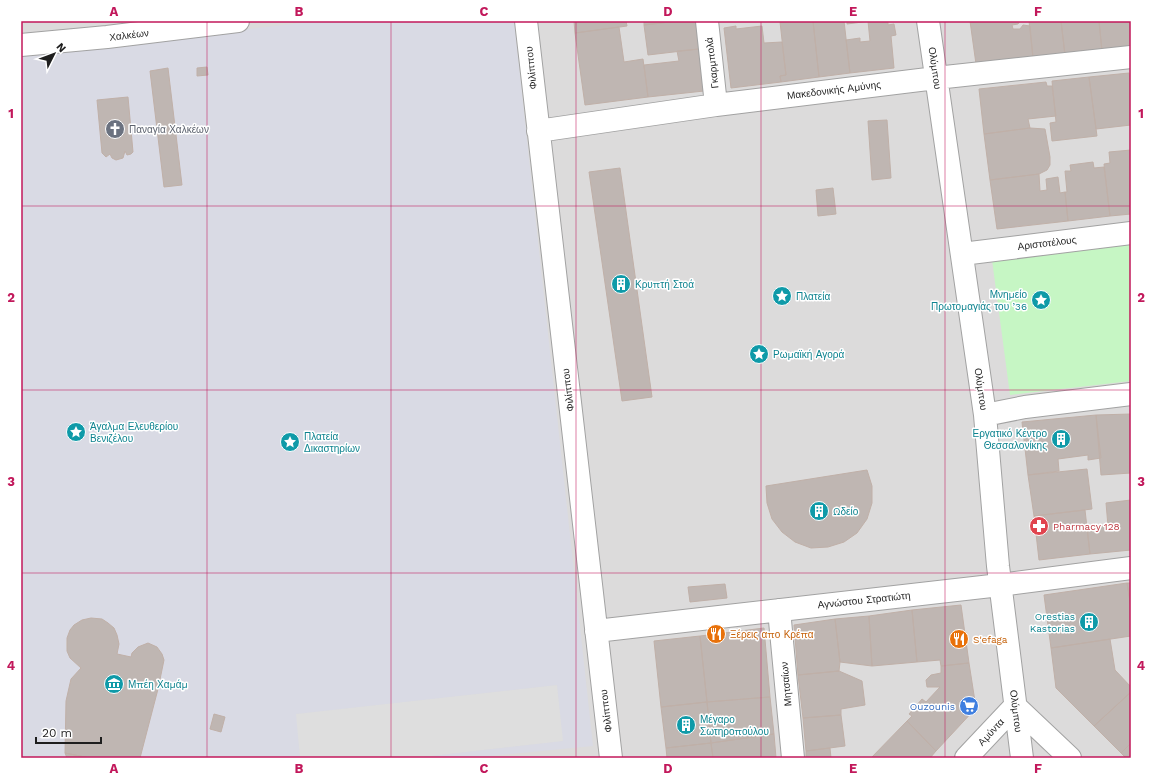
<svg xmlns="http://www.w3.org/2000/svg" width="1152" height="779" font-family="'Work Sans',sans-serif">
<rect width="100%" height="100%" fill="#efeae5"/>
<!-- residential -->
<path fill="#dcdbdb" d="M21,21h1110v737h-1096l-14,-99z"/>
<!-- park -->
<path fill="#c6f6c4" d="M1131,244v137l-121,14 -18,-135z"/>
<!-- parking -->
<path fill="#dedede" d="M557,685l7,56 -150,17h-114l-5,-44z"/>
<!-- plaza -->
<path fill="#d9dae4" d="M321,21h193l79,725 -124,12h-55l149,-17 -6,-56 -261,29 4,44h-160l18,-69 6,-29 -2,-6 -5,-7 -9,-4 -10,4 -6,6 -1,4 -14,-3 2,-10 -2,-9 -3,-7 -6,-5 -6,-4 -11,-1 -9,2 -8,5 -4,5 -3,8 -1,6 1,7 3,7 11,10 -10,11 -5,22 -1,52 25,5h-68l-1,-704z"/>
<!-- building -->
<path fill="#bfb6b2" stroke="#c0b0a8" d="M574,21h52l1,5 -52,7z
M644,21h34l-34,4z
M678,21h18l3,28 -51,6 -4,-30z
M792,21h21l6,56 -38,5 -1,-6 6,-1 -6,-53z
M813,21h31l6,52 -31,4z
M847,21h23l-23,3z
M868,21h20v4l6,-1 2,11 -5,1 3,32 -44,5 -4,-33 14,-2v4l10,-1z
M970,21h50l-2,3 -6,1 1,4h7l3,-4 7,1 3,32 -57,6z
M1029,21h32l4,34 -32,3z
M1061,21h38l3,30 -37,4z
M1099,21h32v27l-29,3z
M736,26v3l26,-3 2,17 18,-1 4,33 -6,1 1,6 -50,6 -7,-60z
M619,27l5,35 19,-3 5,38 -63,8 -10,-72z
M699,49l5,42 -56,6 -4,-32 35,-4 -2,-10z
M207,67l1,8 -11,1v-8z
M168,68l14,117 -18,2 -14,-116z
M1129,73l2,12v40l-35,4 -7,-52z
M1089,77l8,59 -45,5 -2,-18 6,-1 -4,-41z
M1046,82l1,4h5l4,30 -28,3 2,9 -46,6 -5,-45z
M128,97l5,55 -2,2 -4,1 -2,-4 -2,7 -7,2 -4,-2 -2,-4 -4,3 -4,-4 -5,-53z
M887,120l4,58 -19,2 -4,-59z
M1030,128l15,1 5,28v8l-3,5 -8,4 -49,6 -6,-46z
M1131,150v64l-21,2 -6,-52 6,-1 -1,-11z
M1093,162l1,6 10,-1 6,49 -42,5 -3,-29h2l-2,-21h6l-1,-6z
M620,168l32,229 -30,4 -33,-229z
M1039,174l1,17 7,-1 -1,-11 12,-2 2,16 5,-1 3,29 -71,8 -7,-49z
M833,188l3,26 -18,2 -2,-26z
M1131,414v59l-30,2 -5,-60z
M1096,415l5,43 -13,2v-5l-30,4 1,12 -31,4 -6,-53z
M1087,469l5,40 -58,7 -6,-41z
M867,470l5,16v17l-5,16 -10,14 -13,9 -16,5 -17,1 -16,-6 -13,-10 -10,-13 -5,-16 -1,-17z
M1131,500v50l-41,4 -3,-26 21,-2 -2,-23z
M1085,510l5,44 -51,6 -5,-44z
M1127,583l4,24v29l-80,12 -7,-53z
M1127,583h4v24z
M725,584l2,14 -37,4 -2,-15z
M961,605l8,58 -28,3 -1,-6 -23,2 -5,-52z
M912,610l5,52 -45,4 -3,-50z
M869,616l3,50 -32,-4 -5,-43z
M91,618l11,1 6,4 6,5 3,7 2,9 -2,10 14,3 1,-4 6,-6 10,-4 9,4 5,7 2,6 -6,29 -18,69h-50l-25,-5 1,-52 5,-22 10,-11 -11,-10 -3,-7v-13l3,-8 4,-5 8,-5z
M835,619l5,43 -1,9 -41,4 -4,-50z
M764,628l6,69 -63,5 -7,-66z
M700,636l7,66 -46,5 -7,-66z
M1110,639l5,31 16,17v5l-37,34 -38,-38 -5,-40z
M969,663l7,45 -40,43 -29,-30 5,-5 -3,-2 13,-15 4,3 14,-15h-13l-1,-7 5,-5 10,-2v-7z
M839,671l23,10 3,24 -24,4v6l-38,3 -5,-43z
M1131,692v51l-10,10 -27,-27z
M770,697l4,37 -63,9 -4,-41z
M707,702l4,41 -45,5 -5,-41z
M214,714l11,3 -4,15 -11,-3z
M841,715l4,31 -39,5 -3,-33z
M907,721l29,30 -6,7h-59z
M774,734l2,24h-63l-2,-15z
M711,743l2,15h-46l-1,-10z
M1131,743v15h-5l-5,-5z
M830,748l1,10h-25v-7z
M65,753l25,5h-23z"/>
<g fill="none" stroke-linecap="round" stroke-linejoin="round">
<!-- minor casing -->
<g stroke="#a2a2a2" stroke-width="24">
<path id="minor" d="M526,21l85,737
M707,21l9,84
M928,21l57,394 13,151 24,192
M21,45l86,-8 131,-16
M538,131l178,-26 220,-27 195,-21
M962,254l169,-21
M985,415l40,-8 106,-13
M779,610l14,148
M596,631l404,-46 131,-17
M1015,706l55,52
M966,758l49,-52"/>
</g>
<!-- minor -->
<use href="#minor" stroke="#fff" stroke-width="22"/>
</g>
<!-- grid -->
<path fill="none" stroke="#c2185b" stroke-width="1" stroke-opacity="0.55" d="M207,21v737M391,21v737M576,21v737M761,21v737M945,21v737M21,206h1110M21,390h1110M21,573h1110"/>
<!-- icons -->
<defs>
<g id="church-disc" transform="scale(1)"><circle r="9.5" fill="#6b7280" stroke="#fff"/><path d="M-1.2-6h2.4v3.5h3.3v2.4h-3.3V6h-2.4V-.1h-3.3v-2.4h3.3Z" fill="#fff"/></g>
<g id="building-disc" transform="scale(1)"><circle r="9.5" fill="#0f9aa8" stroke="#fff"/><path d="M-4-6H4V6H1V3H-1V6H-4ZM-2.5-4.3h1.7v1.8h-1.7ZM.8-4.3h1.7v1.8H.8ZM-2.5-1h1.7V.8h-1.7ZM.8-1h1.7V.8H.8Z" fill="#fff"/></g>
<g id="sight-disc" transform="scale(1)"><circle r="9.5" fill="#0f9aa8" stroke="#fff"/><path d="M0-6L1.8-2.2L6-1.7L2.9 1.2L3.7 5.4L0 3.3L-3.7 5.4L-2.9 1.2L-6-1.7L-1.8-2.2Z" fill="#fff"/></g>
<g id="pharmacy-disc" transform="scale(1)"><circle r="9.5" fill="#e0444e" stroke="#fff"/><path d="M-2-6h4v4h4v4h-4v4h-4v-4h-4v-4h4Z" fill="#fff"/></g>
<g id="restaurant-disc" transform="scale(1)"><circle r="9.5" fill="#e8710a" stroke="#fff"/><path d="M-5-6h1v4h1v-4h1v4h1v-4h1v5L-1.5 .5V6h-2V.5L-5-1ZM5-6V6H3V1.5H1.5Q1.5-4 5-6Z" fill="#fff"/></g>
<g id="museum-disc" transform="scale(1)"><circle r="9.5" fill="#0f9aa8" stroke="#fff"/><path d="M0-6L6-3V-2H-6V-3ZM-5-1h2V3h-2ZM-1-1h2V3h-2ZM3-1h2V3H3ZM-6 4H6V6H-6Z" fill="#fff"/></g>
<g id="supermarket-disc" transform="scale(1)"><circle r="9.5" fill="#3f7fe0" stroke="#fff"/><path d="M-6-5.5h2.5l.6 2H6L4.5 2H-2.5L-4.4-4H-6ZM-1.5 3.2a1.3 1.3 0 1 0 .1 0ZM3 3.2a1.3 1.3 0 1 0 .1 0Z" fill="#fff"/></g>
</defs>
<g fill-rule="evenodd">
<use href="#church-disc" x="115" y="129"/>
<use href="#building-disc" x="621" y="284"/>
<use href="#sight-disc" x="782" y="296"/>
<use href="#sight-disc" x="1041" y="300"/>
<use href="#sight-disc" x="759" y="354"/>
<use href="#sight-disc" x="76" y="432"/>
<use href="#building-disc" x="1061" y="439"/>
<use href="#sight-disc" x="290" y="442"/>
<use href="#building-disc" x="819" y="511"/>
<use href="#pharmacy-disc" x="1039" y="526"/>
<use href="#building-disc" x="1089" y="622"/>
<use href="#restaurant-disc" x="716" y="634"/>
<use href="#restaurant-disc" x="959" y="639"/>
<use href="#museum-disc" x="114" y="684"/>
<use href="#supermarket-disc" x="969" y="706"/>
<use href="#building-disc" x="686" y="725"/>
</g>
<g text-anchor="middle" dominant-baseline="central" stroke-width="3" stroke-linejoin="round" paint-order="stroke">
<!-- street labels -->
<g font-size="10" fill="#1e1e1e" stroke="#fff">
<text transform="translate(129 35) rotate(-7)">Χαλκέων</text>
<text transform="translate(712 63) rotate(-97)">Γκαρμπολά</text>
<text transform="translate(531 68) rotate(-96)">Φιλίππου</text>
<text transform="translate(935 68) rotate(82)">Ολύμπου</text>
<text transform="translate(834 90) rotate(-7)">Μακεδονικής Αμύνης</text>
<text transform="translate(1047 243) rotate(-7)">Αριστοτέλους</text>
<text transform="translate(981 389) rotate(82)">Ολύμπου</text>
<text transform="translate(568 390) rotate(-97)">Φιλίππου</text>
<text transform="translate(864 600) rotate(-6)">Αγνώστου Στρατιώτη</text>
<text transform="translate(786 684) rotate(-95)">Μητσαίων</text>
<text transform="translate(606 711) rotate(-97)">Φιλίππου</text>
<text transform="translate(1016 711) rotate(83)">Ολύμπου</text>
<text transform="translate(991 732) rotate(-47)">Αμύντα</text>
</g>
<!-- worship labels -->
<g font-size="10" fill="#5b616d" stroke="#fff" text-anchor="start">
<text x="129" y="129">Παναγία Χαλκέων</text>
</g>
<!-- culture labels -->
<g font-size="10" fill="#0d838f" stroke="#fff" text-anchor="start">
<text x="635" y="284">Κρυπτή Στοά</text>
<text x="1027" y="294" text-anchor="end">Μνημείο<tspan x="1027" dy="12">Πρωτομαγιάς του ’36</tspan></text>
<text x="796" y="296">Πλατεία</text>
<text x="773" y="354">Ρωμαϊκή Αγορά</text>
<text x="90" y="426">Άγαλμα Ελευθερίου<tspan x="90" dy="12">Βενιζέλου</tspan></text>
<text x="1047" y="433" text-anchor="end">Εργατικό Κέντρο<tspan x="1047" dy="12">Θεσσαλονίκης</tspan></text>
<text x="304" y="436">Πλατεία<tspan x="304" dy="12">Δικαστηρίων</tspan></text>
<text x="833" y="511">Ωδείο</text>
<text x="1075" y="616" text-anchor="end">Orestias<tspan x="1075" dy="12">Kastorias</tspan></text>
<text x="128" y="684">Μπέη Χαμάμ</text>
<text x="700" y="719">Μέγαρο<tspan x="700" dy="12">Σωτηροπούλου</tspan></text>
</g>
<!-- health labels -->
<g font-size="10" fill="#be3a42" stroke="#fff" text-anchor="start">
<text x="1053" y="526">Pharmacy 128</text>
</g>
<!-- food labels -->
<g font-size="10" fill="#c56008" stroke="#fff" text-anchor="start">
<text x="730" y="634">Ξέρεις απο Κρέπα</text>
<text x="973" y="639">S'efaga</text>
</g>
<!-- shop labels -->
<g font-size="10" fill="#366cbe" stroke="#fff" text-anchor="end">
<text x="955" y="706">Ouzounis</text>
</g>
</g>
<!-- border -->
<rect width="1152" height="779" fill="none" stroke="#ffffff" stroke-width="44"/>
<!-- north arrow -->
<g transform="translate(54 54) rotate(48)" stroke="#ffffff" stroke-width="3" paint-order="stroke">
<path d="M0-3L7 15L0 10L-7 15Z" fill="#1e1e1e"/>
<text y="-6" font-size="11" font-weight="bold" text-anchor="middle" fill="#1e1e1e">N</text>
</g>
<!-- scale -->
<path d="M36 737v6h65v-6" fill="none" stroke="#1e1e1e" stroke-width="2"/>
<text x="42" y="737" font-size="12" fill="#1e1e1e" stroke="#ffffff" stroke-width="3" paint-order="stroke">20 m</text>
<rect x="22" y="22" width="1108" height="735" fill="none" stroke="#c2185b" stroke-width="1.5"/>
<g font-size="13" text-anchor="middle" font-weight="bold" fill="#c2185b">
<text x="114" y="16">A</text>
<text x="299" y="16">B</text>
<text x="484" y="16">C</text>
<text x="668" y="16">D</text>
<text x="853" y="16">E</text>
<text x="1038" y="16">F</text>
<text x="11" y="118">1</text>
<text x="1141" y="118">1</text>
<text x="11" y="302">2</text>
<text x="1141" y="302">2</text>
<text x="11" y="486">3</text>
<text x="1141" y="486">3</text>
<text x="11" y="670">4</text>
<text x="1141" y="670">4</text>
<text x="114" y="773">A</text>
<text x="299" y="773">B</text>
<text x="484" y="773">C</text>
<text x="668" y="773">D</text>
<text x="853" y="773">E</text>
<text x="1038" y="773">F</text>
</g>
</svg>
